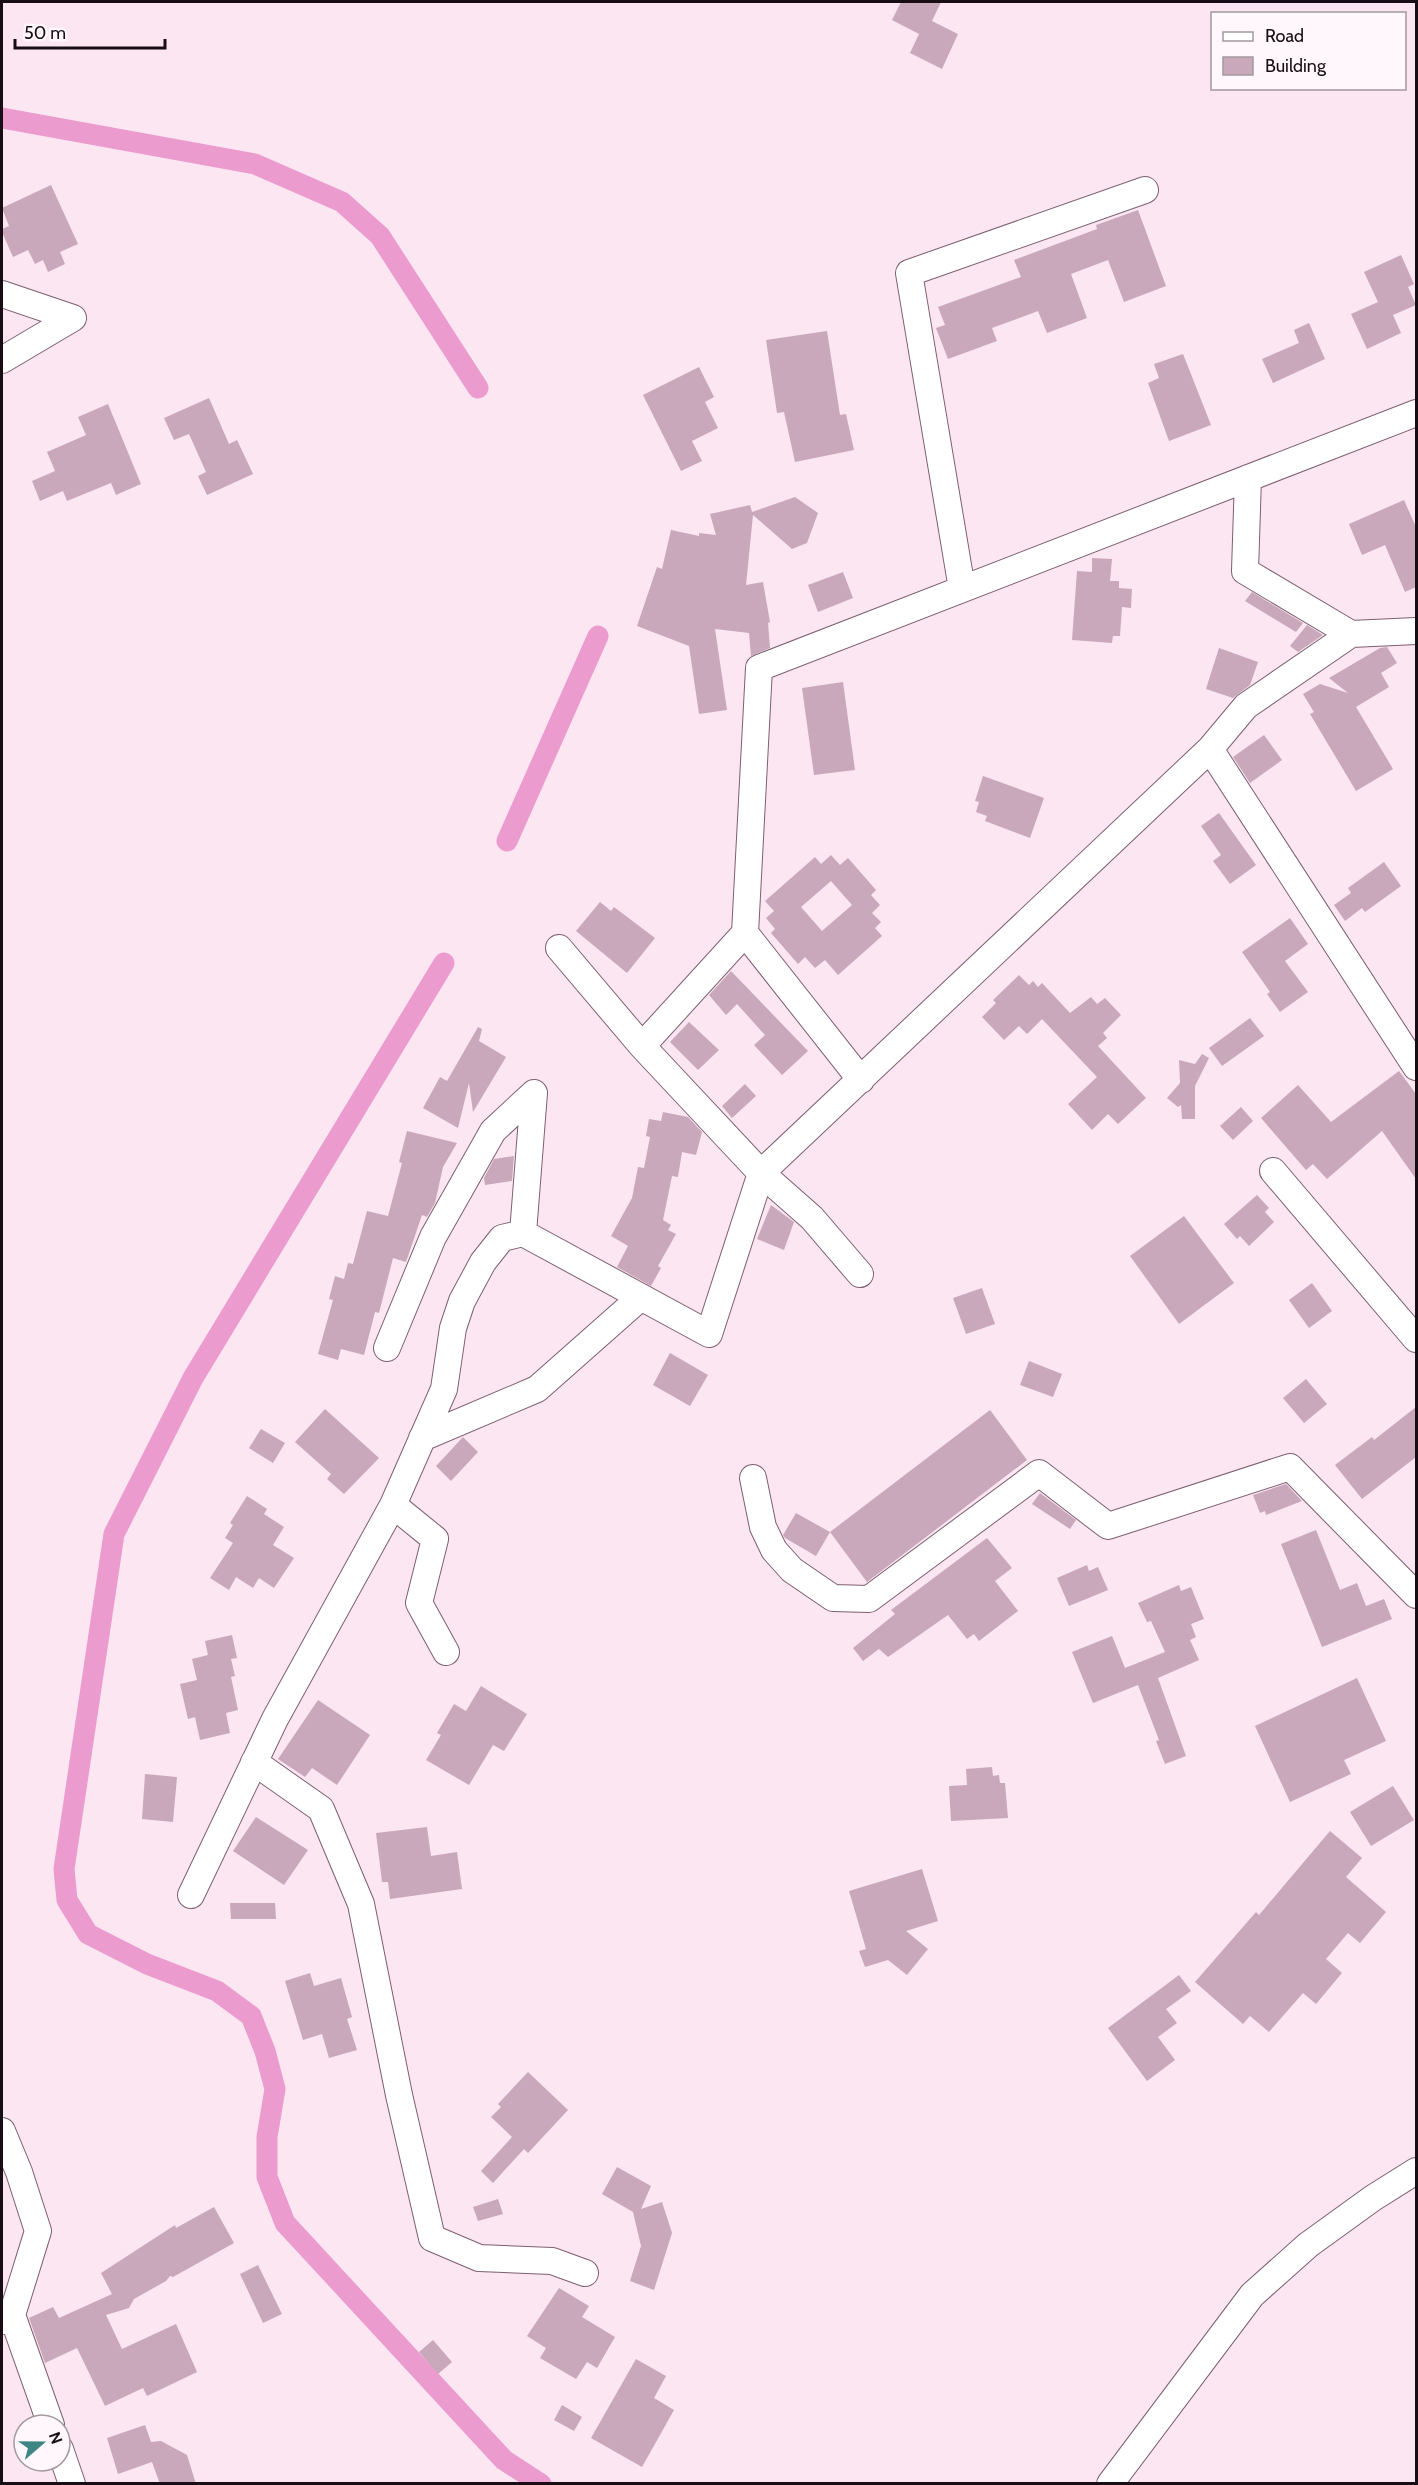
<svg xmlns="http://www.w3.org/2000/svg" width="1418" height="2485" font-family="Cabin,sans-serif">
<rect width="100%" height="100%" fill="#fbe6f2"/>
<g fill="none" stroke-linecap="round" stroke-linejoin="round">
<!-- canal -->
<path stroke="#ec9bce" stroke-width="21" d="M2,118l253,46 87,38 38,34 98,152
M507,841l91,-205
M444,963l-251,415 -79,156 -50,335 3,31 21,34 59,30 70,27 34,25 14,35 10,38 -8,48v40l18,46 219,237 37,24"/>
</g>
<!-- building -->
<path fill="#c9a8bc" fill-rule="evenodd" d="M901,2h40l-9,19 26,13 -16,35 -32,-16 9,-19 -27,-14z
M51,185l27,59 -18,8 5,12 -17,8 -5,-12 -8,4 -7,-14 -15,7 -11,-25v-3l7,-3 -7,-18z
M1138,210l28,76 -42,16 -16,-42 -37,14 16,44 -40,15 -9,-22 -46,17 5,13 -49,18 -12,-31 9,-3 -7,-18 83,-30 -7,-17 83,-31 -1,-4z
M1401,255l13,29 -6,3 8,18 -23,10 8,18 -34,16 -16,-35 27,-12 -14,-30z
M1309,323l16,36 -52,24 -11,-24 37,-16 -5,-13z
M827,331l13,84 6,-1 8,36 -59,12 -11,-50 -7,1 -11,-73z
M1183,354l28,71 -42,16 -21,-58 11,-5 -5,-14z
M699,367l15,30 -9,5 13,26 -26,13 10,20 -21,10 -38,-76z
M209,398l20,46 8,-4 16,34 -46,21 -9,-19 8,-4 -17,-38 -15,6 -10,-22z
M108,404l33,80 -25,11 -5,-12 -44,18 -4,-10 -23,10 -8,-20 23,-10 -8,-19 39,-17 -8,-18z
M795,497l23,16 -11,30 -15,6 -39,-34 -7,70 17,-3 7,40 -2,1 2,25 -19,8 -2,-23 -34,-4 12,81 -28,4 -10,-68 -52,-20 20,-59 5,2 9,-39 28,6v-3l17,2 -6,-21 40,-9 2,7z
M1404,500l12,27v60l-11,5 -20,-47 -23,10 -13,-31z
M1092,558l20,1 -2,22h9v7l13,1 -1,19 -9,-1 -2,29h-7l-1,7 -40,-3 5,-69 15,1z
M843,572l10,26 -35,14 -10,-27z
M1252,592l51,31 -7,9 -51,-31z
M1307,625l16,10 -25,17 -8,-6z
M1387,647l10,16 -16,10 8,14 -33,20 37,62 -37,22 -46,-77 4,-2 -11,-18 17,-10 28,9 -19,-15 51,-30z
M1219,648l39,14 -8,23 -17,13 -27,-9z
M843,682l12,88 -41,5 -12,-87z
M1264,735l18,25 -32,23 -17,-26z
M983,776l61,22 -14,40 -45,-17 2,-5 -11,-4 3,-10 -4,-1z
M1219,813l37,52 -26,19 -17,-23 8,-6 -20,-29z
M831,855l9,10 8,-7 28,32 -5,5 9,10 -8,8 9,9 -6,6 7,8 -44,39 -13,-15 -10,8 -10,-11 -7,7 -27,-31 4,-4 -9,-11 8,-7 -9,-10 50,-44 6,7zM831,881l21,24 -30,26 -21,-24z
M1384,862l17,24 -36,26 -3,-4 -17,13 -11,-16 17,-12 -3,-5z
M600,902l11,9 3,-4 41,31 -28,35 -51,-42z
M1290,918l18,26 -23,17 23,31 -28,20 -13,-18 3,-2 -28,-40z
M731,971l77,80 -26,24 -28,-30 11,-10 -28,-31 -11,11 -17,-20z
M1019,975l10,10 4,-4 5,6 4,-4 28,30 21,-16 6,7 8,-6 16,17 -18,18 4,5 -9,8 48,52 -28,26 -10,-10 -16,16 -24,-26 29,-27 -55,-58 -15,15 -8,-8 -15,14 -22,-23 14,-14 -3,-3z
M1250,1018l14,18 -42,30 -13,-18z
M689,1022l30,28 -21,20 -28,-28z
M478,1027l4,2 -3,12 27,16 -33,55 -4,-29 -11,45 -35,-20 17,-31 7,4z
M1202,1054l7,4 -14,28v33h-13l-1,-14 -3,2 -11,-9 13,-15 -1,-23 16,4z
M1399,1071l17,23v85l-34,-48 -55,48 -14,-15 -7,6 -45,-52 37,-33 33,37z
M745,1084l11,12 -24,22 -10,-12z
M1241,1107l12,14 -20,19 -13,-14z
M663,1112l25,5 14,15 -6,23 -14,-3 -4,25 -6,-1 -9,44 8,5 -3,5 8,4 -18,32 3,2 -10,18 -34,-19 11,-21 -17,-10 21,-38 6,-31 6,1 6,-31 -4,-1 3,-17 12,2z
M407,1131l50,12 -14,24 -8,36 -8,14 -5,-2 -16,47 -13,-4 -14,55 -4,-1 -11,43 -23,-6 -3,11 -20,-6 15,-54 -4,-1 6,-23 9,3 4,-16 5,1 14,-53 21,5 14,-53 -3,-1z
M514,1156l-2,25 -27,4 -1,-7 10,-19z
M1257,1195l12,13 -4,4 9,10 -25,24 -9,-10 -3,3 -13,-15z
M771,1205l23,17 -10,28 -27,-11z
M1184,1216l50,67 -55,41 -49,-68z
M1312,1283l20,28 -23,17 -20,-28z
M982,1288l13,36 -29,10 -13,-36z
M670,1353l38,22 -18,31 -37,-21z
M1029,1361l33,13 -9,23 -33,-12z
M1306,1379l21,25 -23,19 -21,-25z
M1416,1407v50l-54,42 -27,-34 37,-28 2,3z
M325,1409l54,49 -35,36 -17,-15 4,-5 -36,-32z
M990,1410l37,50 -160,122 -37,-50z
M261,1429l24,14 -12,20 -24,-15z
M463,1437l15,15 -27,29 -15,-15z
M1286,1484l16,17 -36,14 -1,-4 -5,2 -7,-18z
M1040,1493l36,27 -6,9 -38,-25z
M247,1496l20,13 -3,5 20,13 -11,18 21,13 -20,30 -15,-10 -6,10 -17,-11 -7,13 -19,-12 23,-35 -8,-5 8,-13 -3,-2z
M796,1513l34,19 -14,24 -31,-18 -2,-3z
M1316,1530l24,60 17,-7 9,23 18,-7 8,20 -70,28 -41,-103z
M987,1538l25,30 -17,13 23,30 -39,30 -5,-7 -7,5 -19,-24 -60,42 -9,-8 -16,12 -10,-13 42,-34 -4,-4z
M1087,1565l2,6 9,-4 10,23 -39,16 -12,-28z
M1179,1585l2,6 10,-4 13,32 -13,5 5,13 -6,3 9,20 -41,18 28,78 -21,8 -9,-23 3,-1 -21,-55 -45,18 -21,-51 40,-16 13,32 40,-16 -14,-31 -4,1 -9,-19z
M232,1635l5,23 -6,1 4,17 -4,1 7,33 -12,3 4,20 -30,7 -5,-23 -7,2 -8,-35 17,-4 -5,-21 16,-4 -3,-14z
M1357,1678l29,63 -42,19 7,14 -61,28 -35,-76z
M481,1686l46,28 -23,37 -11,-6 -24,40 -43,-25 15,-25 -4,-2 17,-29 12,7z
M318,1700l52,35 -33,50 -25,-17 -7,9 -27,-18z
M992,1767l1,9 6,-1 1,8h5l3,35 -57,3 -2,-35 18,-1 -1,-16z
M145,1774l32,3 -4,45 -31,-3z
M1393,1786l21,34 -43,26 -21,-34z
M256,1817l52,33 -24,35 -51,-34z
M427,1827l4,29 26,-4 5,37 -72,10 -2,-17h-6l-6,-49z
M1330,1831l32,27 -16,19 40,35 -26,31 -12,-10 -22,26 16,14 -26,31 -13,-11 -34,39 -19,-16 -7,8 -48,-42 61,-70 3,3z
M922,1869l16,52 -32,10 22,18 -21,26 -19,-15 -23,7 -6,-16 7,-2 -17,-58z
M230,1903h45l1,16h-45z
M310,1973l4,13 27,-8 11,39 -5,2 10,31 -28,8 -7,-24 -19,6 -18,-59z
M1179,1975l12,16 -25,18 11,14 -19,14 17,23 -28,21 -39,-53z
M528,2072l40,38 -40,43 -4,-4 -31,34 -12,-12 31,-34 -21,-20 10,-10 -3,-3z
M617,2167l34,19 -10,23 21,-7 10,31 -18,57 -24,-9 11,-35 -8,-34 -31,-18z
M498,2199l5,15 -25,7 -5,-14z
M214,2207l20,36 -61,34 -3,-1 -4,5 -32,18 -5,9 -23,7 16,34 54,-25 21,48 -50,24 -4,-8 -38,18 -28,-58 -32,15 -16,-45 24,-11 6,11 53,-24 -11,-21 74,-48 1,3z
M258,2265l24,49 -19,9 -23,-49z
M559,2288l30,18 -7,11 33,20 -18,31 -10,-6 -11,17 -36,-21 6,-10 -19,-12z
M433,2340l19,22 -14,12 -19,-22z
M636,2359l30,17 -12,22 20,12 -32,57 -51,-29z
M562,2405l20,12 -8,14 -20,-11z
M145,2425l6,17 10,-1 26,14 9,29h-36l-8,-22 -34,12 -11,-36z"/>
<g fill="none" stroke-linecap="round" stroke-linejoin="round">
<!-- minor casing -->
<g stroke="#7d5f71" stroke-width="28">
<path id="minor" d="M2,294l71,24 -71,42
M1248,478l-3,93 106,63
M962,589l-53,-316 236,-83
M1210,749l206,318
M745,933l116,147
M559,948l83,98 119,127 51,45 48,56
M642,1046l103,-113 14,-265 657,-255
M534,1093l-11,140 186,101 52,-161 449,-424 36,-43 105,-72 65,-3
M1273,1171l143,168
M387,1348l46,-111 60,-106 41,-38
M422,1438l115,-49 104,-92
M753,1478l10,49 11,23 18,20 41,28 36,1 170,-126 69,53 182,-59 126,128
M393,1505l42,34 -16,64 27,49
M254,1762l67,47 40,95 38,191 33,143 47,20 73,3 33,12
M191,1895l84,-176 118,-214 51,-116 9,-61 9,-27 21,-39 19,-24 21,-5
M2,2131l17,41 19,59 -26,84 -10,6
M12,2315l39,110
M60,2449l12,35
M1110,2484l142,-189 56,-50 65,-47 43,-27"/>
</g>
<!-- minor -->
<use href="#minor" stroke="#fff" stroke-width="26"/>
</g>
<!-- border -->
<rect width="1418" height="2485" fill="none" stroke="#180d14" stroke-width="6"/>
<!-- legend -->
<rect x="1211" y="12" width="195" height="78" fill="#fff7fc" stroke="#a3999f" stroke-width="1.5"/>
<rect x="1223" y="32" width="30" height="9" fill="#ffffff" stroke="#a3999f" stroke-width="1.5"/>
<text x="1265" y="42" font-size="18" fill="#180d14">Road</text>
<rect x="1223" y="57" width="30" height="18" fill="#c9a8bc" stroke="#a3999f" stroke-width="1.5"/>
<text x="1265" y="72" font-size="18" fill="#180d14">Building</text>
<!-- north arrow -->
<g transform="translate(42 2443) rotate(70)"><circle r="28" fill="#fff7fc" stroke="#a3999f" stroke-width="1.5"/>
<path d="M0-4.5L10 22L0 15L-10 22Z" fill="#3e8683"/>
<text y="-9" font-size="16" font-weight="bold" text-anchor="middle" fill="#180d14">N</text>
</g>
<!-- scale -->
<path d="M15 39v9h150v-9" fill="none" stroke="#180d14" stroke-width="3"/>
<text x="24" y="39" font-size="18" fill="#180d14" stroke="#fff7fc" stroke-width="4.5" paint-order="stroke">50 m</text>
</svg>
